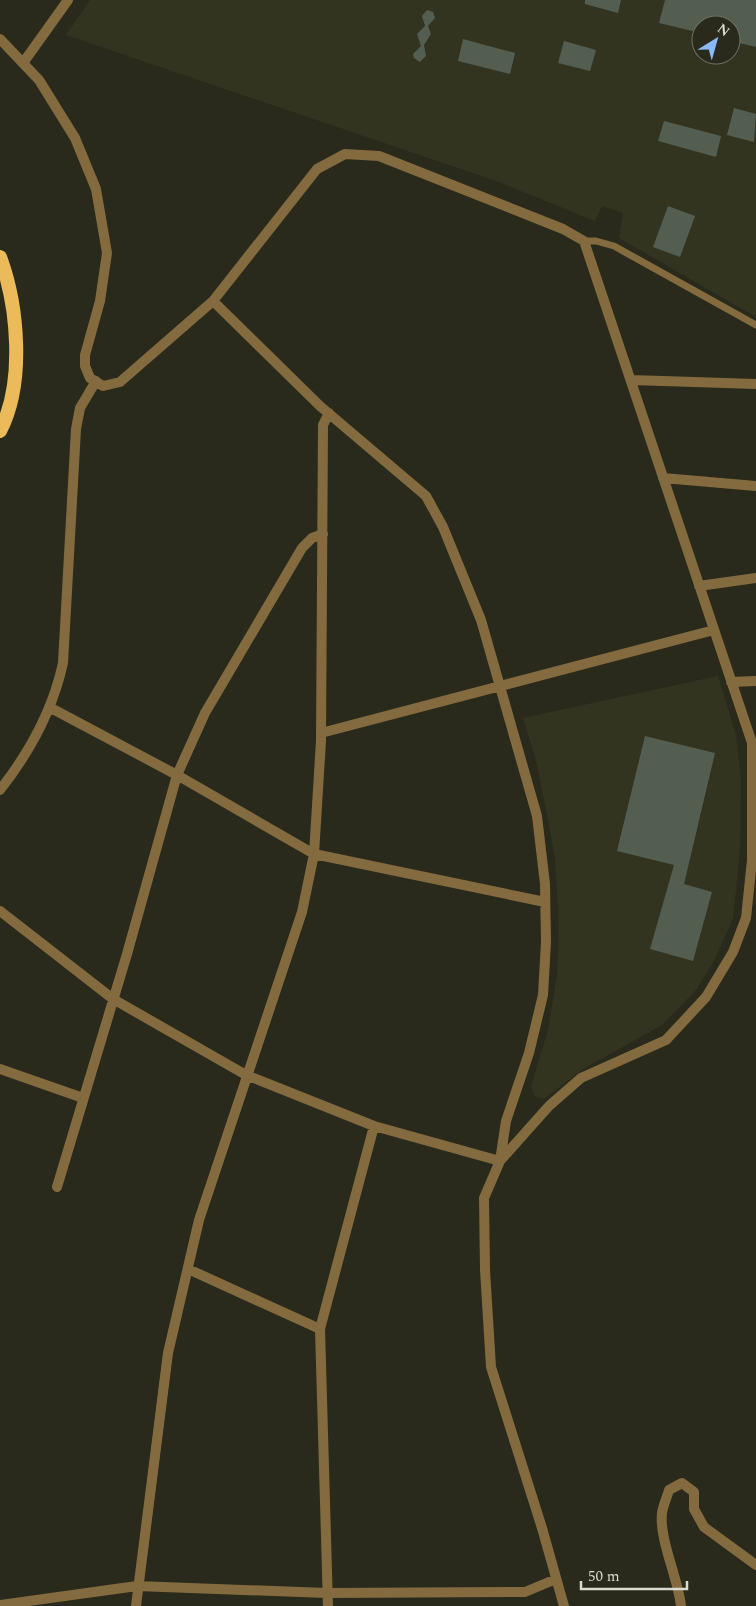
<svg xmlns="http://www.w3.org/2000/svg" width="756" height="1606" font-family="Spectral,serif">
<rect width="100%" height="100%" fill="#292a1b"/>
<!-- built -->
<path fill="#333420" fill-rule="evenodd" d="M90,0h666v317l-137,-79 4,-25 -21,-7 -7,15 -96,-39 -433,-147zM701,25h30v30h-30z
M718,676l18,59 5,44 -1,72 -7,67 -20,45 -17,27 -34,35 -79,44 -39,30 -9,-3 -4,-10 17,-56 9,-55 2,-50 -4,-67 -7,-38 -12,-60 -13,-42z"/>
<!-- building -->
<path fill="#535e51" d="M585,0h36l-3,13 -33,-9z
M665,0h91v47l-25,-6v-16h-30v8l-42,-10z
M427,10l6,2 2,6 -7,8 3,8 -7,11 2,11 -6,6 -6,-4 -1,-4 8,-8 -4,-12 8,-8 -3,-10z
M463,39l52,14 -5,21 -52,-13z
M564,41l32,9 -6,21 -32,-8z
M734,108l22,6 -2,28 -27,-7z
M664,121l57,15 -5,21 -58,-16z
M668,206l27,10 -15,41 -27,-10z
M645,736l70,17 -31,131 28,8 -19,69 -43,-12 24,-84 -57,-14z"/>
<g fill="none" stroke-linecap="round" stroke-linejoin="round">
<!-- service -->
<path stroke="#836b3f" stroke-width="7" d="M584,241h12l18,5 142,79"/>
<!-- minor -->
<path stroke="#836b3f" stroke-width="10" d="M0,39l39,41 36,58 21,51 11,64 -7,48 -15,54v11l5,12 13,8 17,-4 93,-81 104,-132 28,-15 34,2 184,73 21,12 168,502v117l-6,58 -13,34 -27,45 -40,43 -85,38 -32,28 -49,55 -16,37 1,72 6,97 51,161 22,78
M23,63l45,-63
M631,380l125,4
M663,478l93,8
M699,586l57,-8
M731,682l25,-1
M49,707l128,68 137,79 231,48
M321,733l393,-103
M0,790c29,-37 53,-81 63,-127l13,-234 4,-21 16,-27
M0,911l113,88 133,76 128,51 126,35 6,-40 23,-68 14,-58 3,-53 -1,-58 -8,-68 -56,-196 -38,-93 -17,-31 -106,-90 -107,-105
M0,1069l83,29
M57,1187l70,-233 50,-179 28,-62 97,-165 10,-10 11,-4
M188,1269l132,60
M0,1605l137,-19 190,7 198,-1 31,-13
M136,1606l32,-253 31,-133 103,-308 12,-58 7,-113 2,-316 6,-12
M328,1606l-8,-277 54,-203
M681,1606c-3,-28 -22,-67 -19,-93 1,-7 5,-16 7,-23l13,-7 12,9v17l10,18 52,38"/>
<!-- trunk -->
<path stroke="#ebba5b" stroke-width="14" d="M0,257c18,49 25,126 0,174"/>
</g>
<!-- north arrow -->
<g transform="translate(716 40) rotate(37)"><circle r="24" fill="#292a1b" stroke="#6f7063"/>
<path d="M0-4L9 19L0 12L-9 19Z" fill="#8abafc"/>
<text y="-8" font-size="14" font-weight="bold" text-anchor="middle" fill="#d9dad0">N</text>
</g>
<!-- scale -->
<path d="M581 1581v8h106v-8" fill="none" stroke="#d9dad0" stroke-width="2.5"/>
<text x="588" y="1581" font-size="15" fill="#d9dad0" stroke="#292a1b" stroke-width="4" paint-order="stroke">50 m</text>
</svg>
